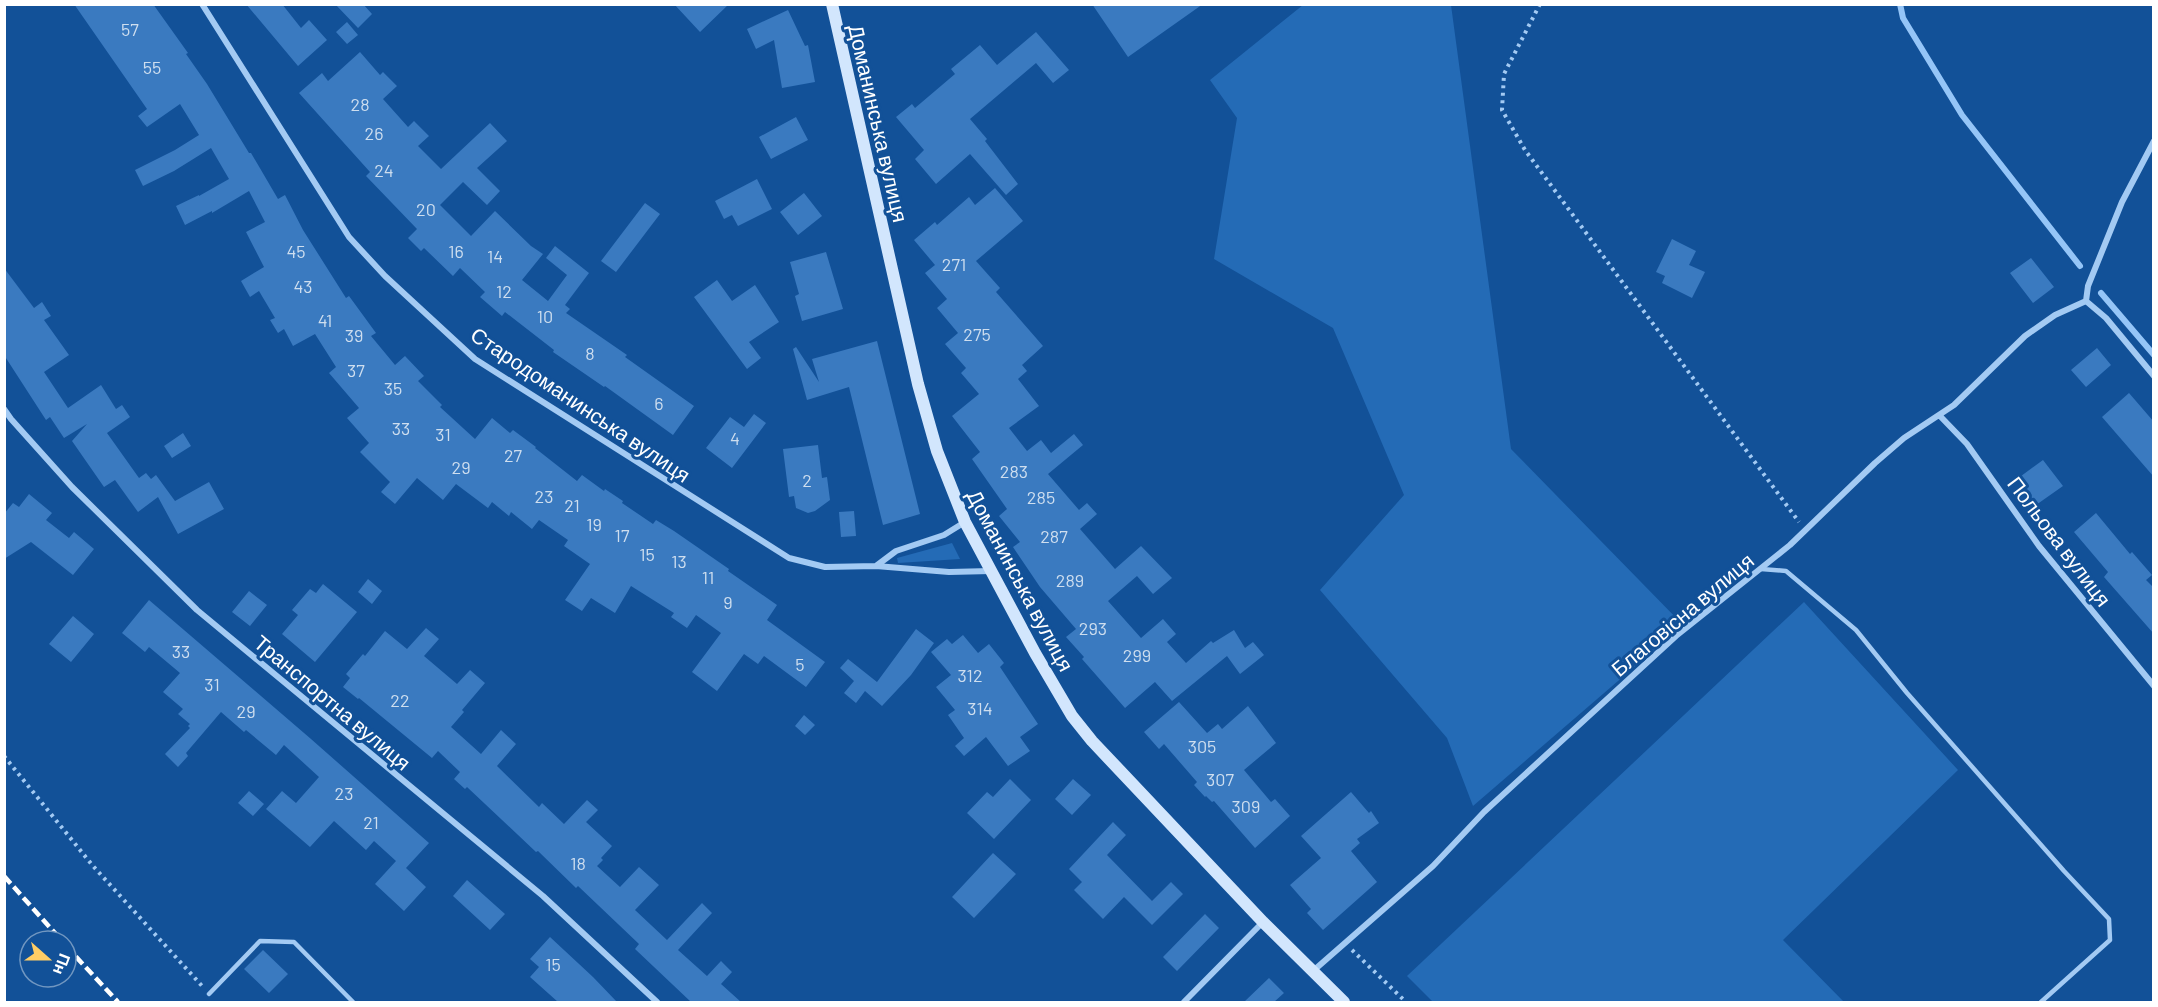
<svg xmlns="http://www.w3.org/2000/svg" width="2158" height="1007" font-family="Barlow,sans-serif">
<rect width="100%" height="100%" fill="#125198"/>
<!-- green -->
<path fill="#246bb6" d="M1303,5h148l60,444 172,176 -210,181 -26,-68 -127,-148 84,-95 -71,-167 -119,-69 23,-141 -27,-38z
M952,543l8,16 -62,4 -1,-5z
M1804,602l154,168 -175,170 61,62h-411l-26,-26z"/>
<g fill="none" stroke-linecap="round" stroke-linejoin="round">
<!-- stream -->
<path stroke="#95c5f7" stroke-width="6" d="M1900,4l3,14 59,97 118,151
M2101,293l53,62"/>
</g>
<!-- building -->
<path fill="#3a7ac0" d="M74,4h79l35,49 -2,1 21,30 42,69h2l27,46 7,-4 18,35 43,68 3,-2 27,37 -5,3 24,29 10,-9 19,20 -6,5 24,24 -2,2 35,32 17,-21 18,15 3,-3 23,17 -1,1 42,33 5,-6 22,16 1,-2 18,12 -1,2 31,21 3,-4 18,11 55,38 -1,2 49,34 -10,15 58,42 -19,25 -42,-31 -6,8 -14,-10 -27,37 -25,-19 29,-39 -25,-18 -9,13 -16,-11 3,-4 -43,-27 -16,27 -24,-15 -9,13 -17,-11 25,-36 -26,-18 4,-6 -29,-20 -7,9 -21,-17 -2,4 -17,-14 -4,6 -32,-24 -13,16 -26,-22 -22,26 -14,-12 9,-10 -30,-30 9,-9 -22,-25 12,-10 -30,-35 7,-6 -21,-33 -22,12 -9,-17 -6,4 -8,-13 5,-2 -16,-27 -9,6 -9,-16 23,-14 -18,-35 19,-10 -16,-31 -37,22v-2l-27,14 -9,-19 23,-11v1l30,-17 -18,-31 -37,23 -31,15 -8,-16 40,-20 24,-15 -19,-31 -33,23 -9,-11 9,-7z
M246,4h36l19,24 8,-8 18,20 -29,26z
M335,4h28l9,10 -14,14z
M674,4h55l-29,28z
M1092,4h111l-75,53z
M788,10l17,36 3,-1 7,37 -33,6 -8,-48 -18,9 -9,-20z
M347,22l11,13 -11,9 -11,-12z
M1036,32l33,38 -16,13 -17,-20 -66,56 17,20 -2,2 33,43 -12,11 -36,-41 -34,30 -21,-25 9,-9 -28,-33 16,-13 3,4 40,-34 -4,-5 29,-24 17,20z
M360,52l20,23 3,-3 14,14 -14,13 25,28 6,-6 15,15 -11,10 23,23 49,-46 17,18 -30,27 23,23 -13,14 -24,-23 -23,23 31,31 24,-25 36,35 12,8 -21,26 26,21 19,-26 -21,-17 9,-12 34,27 -24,32 5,4 -4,4 61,42 -2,2 69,49 -21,29 -68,-49 -1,1 -51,-35 1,-2 -49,-38 -3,4 -22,-19 5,-5 -25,-24 -7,8 -29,-28 -3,3 -13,-13 9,-9 -51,-53 4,-4 -71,-79 23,-20 6,8z
M796,117l12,23 -37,19 -12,-22z
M757,179l15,30 -34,17 -6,-11 -8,4 -9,-18z
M995,188l28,33 -47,40 24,27 -4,4 47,54 -21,19 5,6 -9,8 21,27 -30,22 18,23 14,-11 10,13 23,-19 9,11 -35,29 31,36 8,-7 10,11 -17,15 35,40 26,-23 31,32 -19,16 -16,-18 -29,25 33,37 22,-19 13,15 -9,8 19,21 25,-22 2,2 21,-13 11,18 8,-6 11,13 -24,19 -13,-18 -55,45 -17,-19 -30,26 -43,-49 2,-2 -18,-20 10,-8 -36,-42 -27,-40 7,-5 -21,-26 8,-7 -35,-50 8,-7 -28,-36 27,-22 -18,-21 5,-5 -21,-24 13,-11 -21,-25 10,-9 -22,-26 10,-8 -21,-25 21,-18 2,3 32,-28 6,8z
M804,193l18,23 -24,19 -18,-23z
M645,203l15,11 -44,58 -15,-11z
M1672,239l24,12 -7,14 16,7 -13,26 -30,-15 3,-7 -9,-4z
M826,252l17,57 -41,12 -7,-25 4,-2 -9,-32z
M2031,258l23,29 -21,16 -23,-30z
M4,268l30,40 8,-6 9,14 -7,4 25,35 -25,17 24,36 33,-23 15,24 6,-4 8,12 -23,16 32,45 7,-5 5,6 5,-4 19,26 34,-19 15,27 -46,25 -20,-37 -20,15 -23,-32 -11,7 -32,-46 15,-17 -23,14 -14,-21 -4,3 -42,-65z
M717,280l15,21 23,-16 24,37 -30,20 12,16 -14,11 -53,-72z
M877,341l43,173 -37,11 -34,-138 -42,13 -14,-51 3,-2 23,35 -7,-23z
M2097,348l14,17 -25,22 -15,-17z
M2129,393l25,29v55l-52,-60z
M754,414l12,9 -34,45 -26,-20 24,-31 14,10z
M183,433l8,13 -19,12 -8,-12z
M818,445l4,33 5,-1 3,23 -15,11 -7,2 -12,-5 -2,-12 -5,1 -6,-48z
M2043,460l20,26 -27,19 -19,-26z
M29,494l23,19 -6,7 23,18 5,-6 20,17 -21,26 -42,-33 -27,17v-45l9,-11 6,4z
M854,511l2,25 -15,1 -2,-25z
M2096,513l34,41 2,-2 20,23 -6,5 8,8v46l-50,-57 4,-5 -34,-40z
M368,579l14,12 -10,13 -14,-12z
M323,584l34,28 -42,50 -33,-28 16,-19 -6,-5 18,-21 6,4z
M249,591l18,14 -17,21 -18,-14z
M149,600l162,139 118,104 -23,25 20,19 -22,24 -29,-27 21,-23 -22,-20 -8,9 -32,-29 -24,26 -44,-38 16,-18 14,12 23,-26 -35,-32 -8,10 -30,-25 -2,2 -23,-20 -35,41 2,3 -10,11 -13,-13 25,-26 -2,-2 2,-2 -12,-10 5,-5 -20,-17 17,-19 -31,-26 -4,5 -23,-19z
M73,616l21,18 -23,28 -22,-18z
M426,628l13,11 -15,17 33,28 13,-14 15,13 -23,27 2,2 -13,15 30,27 20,-24 15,14 -19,22 42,41 3,-4 22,21 23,-24 11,10 -12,12 26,24 -11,12 2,2 -6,6 23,21 19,-20 20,18 -24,25 32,30 35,-37 10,10 -34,37 29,26 14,-15 11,11 -11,12 20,18h-50l-56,-53 4,-5 -61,-58 -2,2 -38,-37 -2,1 -69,-65 -2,2 -11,-10 6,-7 -22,-21 -6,7 -73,-60 -1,1 -15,-12 7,-9 -4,-4 17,-20 2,2 20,-25 22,18z
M916,629l18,14 -23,32 -29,31 -17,-15 -9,12 -12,-10 10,-12 -14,-13 8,-9 29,23z
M963,635l15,18 11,-9 15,19 -4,4 38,57 -18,13 10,14 -22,15 -22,-29 -22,19 -9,-10 9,-8 -16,-23 7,-5 -19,-23 15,-12 -20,-23 16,-13 5,5z
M1179,702l28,31 11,-9 4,5 26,-23 28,37 -32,27 27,32 4,-3 15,17 -35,32 -41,-47 -2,1 -6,-6 -1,1 -11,-12 3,-3 -33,-38 -5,5 -15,-17z
M804,715l11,10 -10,10 -10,-9z
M1010,779l21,21 -37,39 -27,-26 20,-21 6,5z
M1073,779l18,16 -19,20 -17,-16z
M249,791l15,13 -11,12 -15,-13z
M1351,792l18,21 2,-2 8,12 -22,16 3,4 -9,8 26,31 -54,48 -16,-17 4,-4 -21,-24 31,-27 -20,-22z
M1113,822l13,13 -19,20 45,46 19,-19 12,12 -31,31 -28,-28 -21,22 -29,-29 8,-8 -13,-13z
M993,853l23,21 -42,44 -22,-21z
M467,880l38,34 -15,16 -37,-34z
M1205,914l14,14 -42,43 -14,-14z
M550,937l43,40 24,25h-59l-28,-25 9,-10 -9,-8z
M263,950l25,24 -19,19 -25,-24z
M1269,978l15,15 -10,9h-30z"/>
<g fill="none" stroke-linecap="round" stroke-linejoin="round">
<!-- path -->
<path stroke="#a3caf3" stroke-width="4" stroke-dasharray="3 4.5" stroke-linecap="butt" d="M1540,4l-36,70 -2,36 23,40 274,372
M4,756l89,110 110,121
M1352,950l54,52"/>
<!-- lane -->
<path stroke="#a3caf3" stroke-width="4.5" d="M1761,569l25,2 70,59 51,63 157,178 45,48 1,21 -69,62
M209,994l51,-53 34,1 59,60"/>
<!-- street -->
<path stroke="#a3caf3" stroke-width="6" d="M202,4l147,233 36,39 90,83 314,199 36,9 51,-1 73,6 42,-1
M2086,301l2,-15 34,-84 32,-61
M2086,301l20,17 48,58
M4,409l7,10 61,68 125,123 346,286 114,106
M1940,416l27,28 72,102 115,140
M876,566l20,-15 48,-16 21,-13
M1313,971l120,-105 51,-54 192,-176 114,-91 85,-82 29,-25 50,-33 71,-69 30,-21 31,-14
M1184,1002l79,-80"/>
<!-- secondary -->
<path stroke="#d2e6fd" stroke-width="12" d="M832,4l86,380 19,67 28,71 70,131 37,63 20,25 171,181 81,80"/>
<!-- rail -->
<path stroke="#fff" stroke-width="4.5" stroke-dasharray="10 4.5" stroke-linecap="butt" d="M4,876l58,65
M66,946l52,56"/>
</g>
<g text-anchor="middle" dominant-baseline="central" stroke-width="6" stroke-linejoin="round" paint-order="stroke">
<!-- number labels -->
<g font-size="18" fill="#cedeef">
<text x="130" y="29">57</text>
<text x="152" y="67">55</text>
<text x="360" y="104">28</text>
<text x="374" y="133">26</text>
<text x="384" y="170">24</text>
<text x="426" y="209">20</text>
<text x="296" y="251">45</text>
<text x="456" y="251">16</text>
<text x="495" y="256">14</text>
<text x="954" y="264">271</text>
<text x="303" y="286">43</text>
<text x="504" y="291">12</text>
<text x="545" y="316">10</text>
<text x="325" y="320">41</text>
<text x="977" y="334">275</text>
<text x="354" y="335">39</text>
<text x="590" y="353">8</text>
<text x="356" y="370">37</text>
<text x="393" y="388">35</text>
<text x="659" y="403">6</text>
<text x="401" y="428">33</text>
<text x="443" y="434">31</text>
<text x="735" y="438">4</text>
<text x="513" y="455">27</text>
<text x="461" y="467">29</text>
<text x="1014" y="471">283</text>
<text x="807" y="480">2</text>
<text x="544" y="496">23</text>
<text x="1041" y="497">285</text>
<text x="572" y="505">21</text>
<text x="594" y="524">19</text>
<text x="622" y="535">17</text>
<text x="1054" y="536">287</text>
<text x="647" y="554">15</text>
<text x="679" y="561">13</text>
<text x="708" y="577">11</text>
<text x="1070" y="580">289</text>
<text x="728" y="602">9</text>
<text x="1093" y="628">293</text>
<text x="181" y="651">33</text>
<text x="1137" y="655">299</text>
<text x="800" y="664">5</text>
<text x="970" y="675">312</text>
<text x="212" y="684">31</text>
<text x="400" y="700">22</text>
<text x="980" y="708">314</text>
<text x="246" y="711">29</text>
<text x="1202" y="746">305</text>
<text x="1220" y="779">307</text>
<text x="344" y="793">23</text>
<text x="1246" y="806">309</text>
<text x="371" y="822">21</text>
<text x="578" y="863">18</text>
<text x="553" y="964">15</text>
</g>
<!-- street labels -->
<g font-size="21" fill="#fff" stroke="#125198">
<text transform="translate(879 123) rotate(77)">Доманинська вулиця</text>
<text transform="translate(581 404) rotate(34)">Стародоманинська вулиця</text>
<text transform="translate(2060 541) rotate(53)">Польова вулиця</text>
<text transform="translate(1021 580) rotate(62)">Доманинська вулиця</text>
<text transform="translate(1682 614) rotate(-40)">Благовісна вулиця</text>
<text transform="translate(333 702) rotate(40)">Транспортна вулиця</text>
</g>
</g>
<!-- border -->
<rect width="2158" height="1007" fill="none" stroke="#ffffff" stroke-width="12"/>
<!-- north arrow -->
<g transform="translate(48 959) rotate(111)"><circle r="28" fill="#125198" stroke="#7197c1" stroke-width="1.5"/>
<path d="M0-4.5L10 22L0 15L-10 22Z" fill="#ffcd65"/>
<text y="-9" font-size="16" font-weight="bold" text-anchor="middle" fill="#ffffff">Пн</text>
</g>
</svg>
